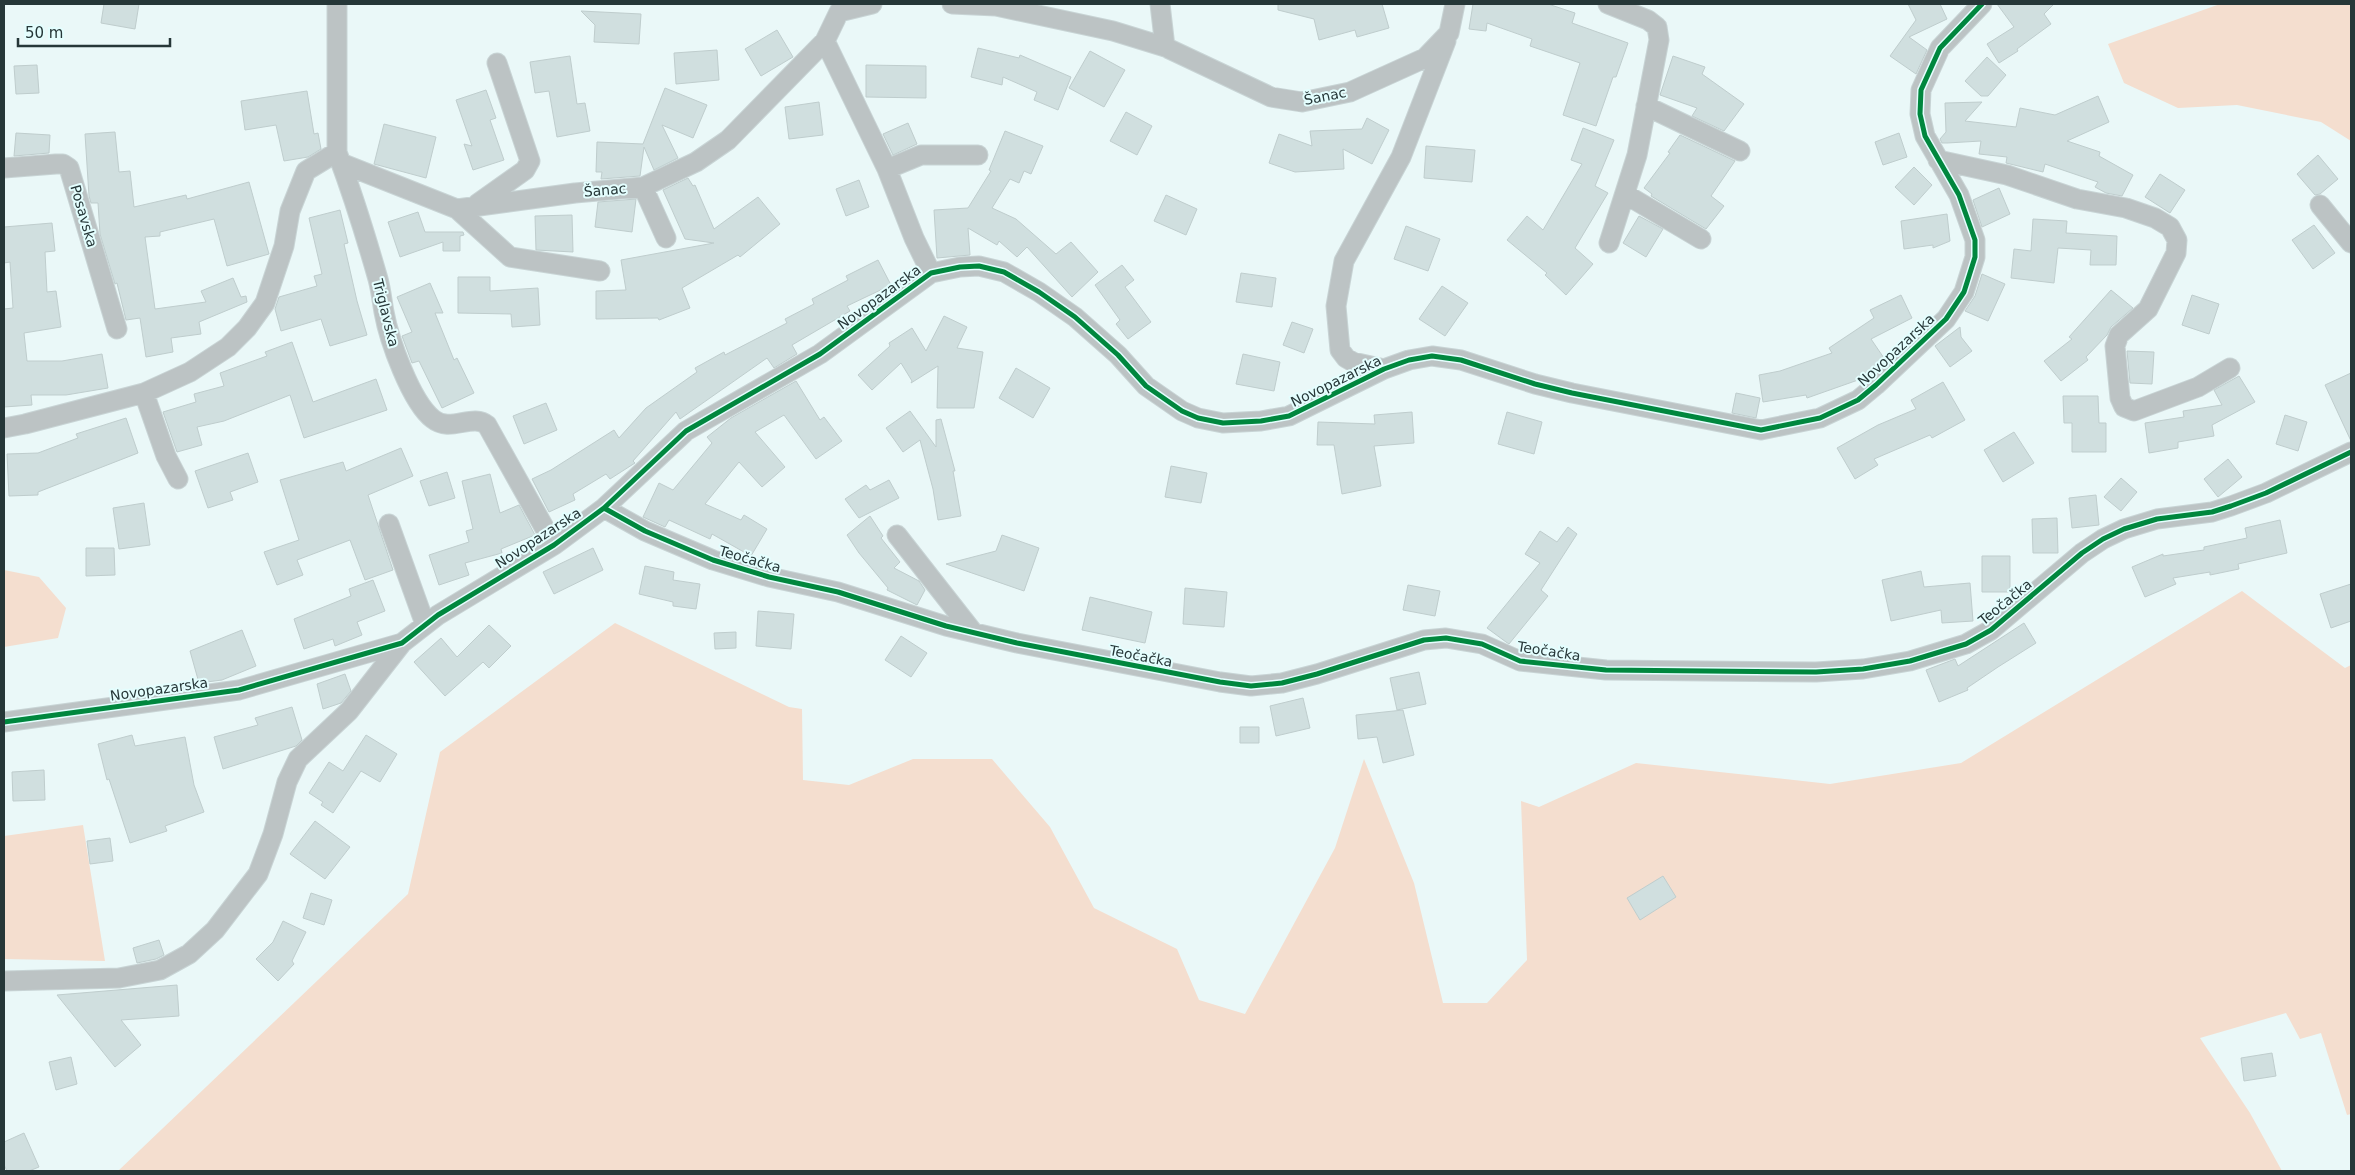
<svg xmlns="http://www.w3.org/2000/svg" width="2355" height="1175" font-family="'DejaVu Sans',sans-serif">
<rect width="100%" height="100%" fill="#eaf8f8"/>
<!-- green -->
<path fill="#f4decf" d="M2220,4h131v137l-30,-19 -84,-17 -59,3 -54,-25 -16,-39z
M4,570l35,7 27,31 -8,30 -54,9z
M2242,591l103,77 6,-3v449l-4,1 -26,-82 -21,6 -14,-26 -86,25 50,75 32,58h-2164l290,-277 32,-142 175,-129 174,84 13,2 1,71 46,5 64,-26h79l58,68 44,81 83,41 22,51 46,14 90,-166 29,-89 50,124 29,120h44l40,-43 -6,-159 18,6 97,-44 194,21 131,-21z
M83,825l22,136 -101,-2v-123z"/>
<!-- building -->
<path fill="#d0dfdf" stroke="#bfcdcd" d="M104,4h35l-4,25 -34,-6z
M1278,4h104l7,24 -32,9 -2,-7 -36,10 -5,-21 -36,-9z
M1473,4h75l27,9 -3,10 56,20 -12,34h-3l-17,49 -33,-11 17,-52 -50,-17 2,-7 -45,-16 -1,8 -17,-2z
M1908,4h32l7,15 -38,18 18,13 -11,24 -26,-18 26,-36z
M1997,4h57l-10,10 7,10 -34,25 1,2 -19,12 -12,-19 27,-17z
M581,11l60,3 -2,30 -45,-2 1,-17z
M777,30l16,27 -32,19 -16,-27z
M978,48l41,10 1,-3 51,22 -13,33 -24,-10 3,-8 -34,-15 -1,8 -31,-8z
M717,50l2,30 -43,4 -2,-31z
M1090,51l35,19 -21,37 -35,-19z
M570,56l7,48 8,-1 5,28 -33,6 -8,-46 -14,2 -5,-31z
M1673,56l32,11 -3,7 42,30 -20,27 -32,-15 5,-8 -37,-13z
M1987,57l19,18 -18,21h-7l-16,-15z
M37,65l2,28 -23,1 -2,-28z
M866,65l60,1v32l-60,-1z
M665,88l42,17 -14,33 -31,-13 16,33 -24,12 -10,-23 -4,29 -39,3 1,-7h-6l1,-30 46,2z
M486,90l10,28 -6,2 14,40 -31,10 -9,-26 8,2 -16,-46z
M307,91l7,43 4,-1 3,16 -13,8 -24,4 -8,-36 -31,5 -4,-29z
M2098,96l11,26 -42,19 33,11 -1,4 34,19 -11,21 -16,-3 -11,-6 3,-5 -53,-18 -2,8 -37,-9 1,-6 -28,-3 2,-13 -34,2h-5l-2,-4 6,-7 -1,-29 37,-1 -17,19 51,6 4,-19 35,7z
M819,102l4,33 -34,4 -4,-32z
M1126,112l26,14 -15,29 -27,-14z
M1367,118l22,12 -17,34 -29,-15 1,20 -49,3 -26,-9 10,-29 33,12 -2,-15 52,-2z
M908,123l9,21 -24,11 -10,-21z
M384,124l52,13 -10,41 -52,-14z
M1583,128l31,12 -19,46 13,7 -33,55 18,16 -27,31 -21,-20 2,-2 -40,-33 20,-24 16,14 39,-66 -11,-4z
M1005,131l38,15 -12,28 -7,-3 -5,12 -9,-4 -18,29 24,11 40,35 15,-12 27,30 -26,25 -45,-50 -10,10 -18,-16 -2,4 -29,-17 2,27 -33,3 -3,-48 34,-2 23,-37 -2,-1z
M115,132l4,40 11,-1 4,36 52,-12 1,4 62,-17 20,72 -42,12 -13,-47 -54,13v4l-15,1 10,72 51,-7 -5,-11 32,-13 8,19 5,-1 1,6 -48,20 2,12 -30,4 2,14 -27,5 -6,-39 -14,2 -9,-37 -2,1 -15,-50 -2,-31h-7l-2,-7 -4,-62z
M16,133l34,2 -1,18 -35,3z
M1899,133l8,24 -24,8 -8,-23z
M1680,135l55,26 -24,35 13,10 -18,23 -55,-33 1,-2 -8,-6 26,-35 -2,-1z
M1426,146l49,4 -3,32 -48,-4z
M2318,155l20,24 -18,15 -5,1 -18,-21z
M1914,167l18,18 -18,20 -19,-18z
M2160,174l25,16 -15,23 -25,-16z
M688,178l5,8 2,-1 19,44 44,-32 22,27 -40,33 -2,-2 -56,33 8,20 -31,12 -1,-2 -62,1v-28l30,-1 -5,-30 93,-17 -29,-4 -22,-49z
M859,180l10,27 -23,9 -10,-27z
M1999,188l11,26 -28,13 -9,-27z
M1166,195l31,14 -11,26 -32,-14z
M636,199l-4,33 -37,-5 3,-25z
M340,210l8,33 -4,1 13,57 10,34 -37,11 -9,-27 -40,12 -6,-22 4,-12 38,-11 -3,-10 8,-2 -13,-56z
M418,212l7,20h38l1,3 -4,1v15h-17v-9l-43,15 -12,-35z
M1947,214l3,27 -17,7v-3l-29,4 -3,-28z
M572,215l1,37 -37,-2 -1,-34z
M1639,216l24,13 -17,28 -23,-14z
M2033,219l34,2 -1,12 51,3 -1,29h-26l1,-15 -33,-2 -4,35 -43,-5 3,-29 17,2z
M52,223l3,28 -10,1 2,40 9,-1 5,36 -37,6 3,28h35l40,-7 6,34 -42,7h-35l1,10 -28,2v-98l9,-1 -3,-46 -6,1v-36z
M2314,225l21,28 -22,16 -21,-29z
M1406,226l34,13 -12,32 -34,-12z
M878,260l13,25 -44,21 3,5 -58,34 5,9 -23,14 -7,-10 -87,61 -4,-7 -43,49 2,2 -25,16 -4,-5 -33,20 2,6 -26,12 -17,-33 19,-9 63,-40 5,8 27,-30 51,-36 -2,-4 29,-16 1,3 62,-32 -2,-4 29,-15 -2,-5 36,-19 -2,-4z
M1122,265l12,15 -9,7 26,35 -23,17 -12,-15 4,-4 -25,-35z
M1241,273l35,5 -4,29 -36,-5z
M1982,274l23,10 -17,37 -23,-10 10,-15z
M458,277h32v14l48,-3 2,37 -28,2 -1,-13 -53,-1z
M430,283l13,30h-8l19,47 3,-2 17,35 -32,15 -23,-47 -7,2 -10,-27 10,-4 -15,-35z
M1442,286l26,17 -23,33 -26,-17z
M2111,290l22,18 -22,19 -4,8 -21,22 2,3 -27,21 -17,-20 28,-22 -3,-2z
M1901,295l11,23 -41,21 15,22 -13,11 -14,10 -1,-2 -51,18 -1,-3 -43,7 -4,-27 21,-4 52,-18 -3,-5 45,-30 -4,-8z
M2192,295l27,9 -10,30 -27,-9z
M944,316l23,11 -10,21 26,4 -9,56h-37l1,-42 -27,17 1,-2 -11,-18 -29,27 -14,-15 32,-29 -1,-3 23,-15 14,23z
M1292,322l21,7 -9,24 -21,-8z
M1960,327l1,10 11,14 -22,16 -15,-21z
M292,342l21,60 63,-23 11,31 -83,28 -14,-43 -66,26 -27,6 5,18 -25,7 -14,-40 33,-10 -2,-8 30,-8 -4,-13 47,-17 -2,-4z
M2127,351l27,1 -2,32 -22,-1z
M1243,354l37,8 -6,29 -38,-7z
M1016,368l34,20 -17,30 -34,-20z
M2351,373v68l-26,-56z
M2239,376l16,26 -43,23 2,11 -36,6v6l-29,5 -4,-30 39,-6 -1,-6 39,-6 -8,-15z
M796,381l24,39 4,-3 18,24 -26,18 -32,-44 -29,17 30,35 -23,20 -23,-25 -34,42 36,16 3,-5 23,14 -16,27 -39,-22 -2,5 -41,-19 -4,7 -22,-10 16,-34 14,7 39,-47 -5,-6 24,-19z
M1943,382l22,38 -33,18 -2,-3 -56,24 4,6 -23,14 -18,-31 41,-23 38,-16 -5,-9z
M1736,393l24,5 -4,20 -24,-5z
M2063,396h35l1,27h7v29h-34v-29h-8z
M546,403l11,27 -33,14 -11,-28z
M910,411l26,36v-27l5,-1 14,52h-2l8,45 -23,4 -5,-31 -13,-49 -17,12 -17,-24z
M1412,412l2,31 -40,3 7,40 -39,8 -8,-49h-17l1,-23 57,2 -1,-9z
M1507,412l35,10 -8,32 -36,-10z
M2285,415l22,7 -9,29 -22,-7z
M126,418l12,35 -100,39v3l-29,1 -2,-42 31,-1 40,-15 -2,-4z
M2014,432l20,31 -31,19 -19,-32z
M401,448l12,28 -45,19 25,75 -28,10 -15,-40 -53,20 6,15 -26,10 -13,-33 35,-12 -19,-60 63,-18 3,9z
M248,453l10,29 -28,10 3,8 -25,8 -13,-37z
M2228,459l14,18 -24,20 -14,-18z
M1171,466l36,7 -6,30 -36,-6z
M447,472l8,26 -26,8 -9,-25z
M490,474l10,39 19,-8 16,30 -34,14 1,4 -37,10 4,12 -30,10 -10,-30 40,-13 -3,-11 7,-2 -11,-48z
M2121,478l16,14 -16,19 -17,-14z
M889,480l10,18 -40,20 -14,-19 21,-14 4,5z
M2096,495l3,30 -27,3 -3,-30z
M144,503l6,42 -31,4 -6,-41z
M870,516l13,20 -2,2 19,24 -6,6 25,13 6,9 -8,15 -30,-15 1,-2 -29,-35 -12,-18z
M2057,518l1,35h-25l-1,-34z
M2280,520l7,33 -49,11 1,5 -29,6v-3l-37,6 3,6 -31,13 -13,-30 31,-13v2l41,-6v-3l43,-9 -2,-10z
M1568,527l9,7 -36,56 7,6 -39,48 -3,-2 -19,-14 53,-65 -15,-9 15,-23 17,11z
M1002,535l37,13 -15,43 -78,-27 50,-13z
M86,548h28l1,27 -29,1z
M593,548l10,22 -49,24 -11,-22z
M1982,556h28v36h-28z
M645,566l29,6 -1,8 27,4 -4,25 -23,-3v-4l-34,-8z
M1921,571l3,16 46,-4 3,38 -31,2 -1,-13 -50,11 -9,-41z
M373,580l12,31 -28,11 5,13 -27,11 -2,-7 -29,10 -10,-30 57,-23 -2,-7z
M2351,584v37l-20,7 -11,-34z
M1408,585l32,6 -5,25 -32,-6z
M1185,588l42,4 -3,35 -41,-3z
M1090,597l62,15 -7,31 -63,-13z
M758,611l36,3 -3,35 -35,-3z
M2024,623l12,20 -38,24 -31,21 1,2 -29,12 -13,-32 29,-11 3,7z
M489,625l22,21 -22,22 -6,-6 -38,34 -31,-34 27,-24 16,19z
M242,630l14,36 -34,14 -23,3 -9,-32z
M736,632v16l-21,1 -1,-16z
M901,636l26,17 -16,24 -26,-17z
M1419,672l7,32 -29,6 -7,-32z
M345,674l6,17 -10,12 -18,6 -6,-25z
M1303,698l7,30 -34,8 -6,-30z
M292,707l10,33 -6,6 -73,23 -9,-32 44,-12 -3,-7z
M1403,710l11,45 -31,8 -6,-26 -19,2 -2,-24z
M1240,727h19v16h-19z
M132,735l3,11 50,-9 9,48 10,27 -39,14 2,5 -37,12 -21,-64 -2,1 -9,-36z
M366,735l31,19 -17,28 -19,-11 -28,42 -12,-8 2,-3 -14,-9 20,-31 14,9z
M44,770l1,30 -32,1 -1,-29z
M315,821l35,26 -25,32 -35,-25z
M110,838l3,23 -23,3 -3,-23z
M1663,876l13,21 -36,23 -13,-22z
M311,893l21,7 -8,25 -21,-7z
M283,921l23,11 -14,29 2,3 -16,17 -22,-22 17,-17z
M159,940l5,15 -8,4 -19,4 -4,-15z
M177,985l2,31 -58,4 20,25 -26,22 -58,-72z
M2272,1053l4,23 -32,5 -3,-23z
M71,1057l6,27 -21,6 -7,-28z
M24,1133l15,34 -10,4h-22l-3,-6v-23z"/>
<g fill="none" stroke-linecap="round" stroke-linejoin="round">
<!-- minor casing -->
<g stroke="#c8d4d5" stroke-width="21">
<path id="minor" d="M952,4l44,2 117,25 52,16 106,50 31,5 48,-10 75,-34 24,-25 6,-29
M1160,4l5,43
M1608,4l40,16 9,7 2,13 -22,115 -28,88
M825,41l62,128 27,69 17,35
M1646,106l94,45
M338,155c15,40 28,82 40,124 3,11 4,22 6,33 5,28 27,90 49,107 17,14 40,-6 54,6l67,120
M1938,160l69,15 70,24 49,9 29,10 15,9 7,13 -1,13 -28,56 -29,26 -4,11 5,52 4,9 10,4 64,-24 32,-19
M341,163l116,46 118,-16 68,-6 53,-25 32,-22 97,-99 14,-29 33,-8
M4,168l52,-4h7l6,4 48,161
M887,169l34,-14h57
M643,187l23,51
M1625,194l76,45
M477,204l48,-34 5,-9 -33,-98
M2320,205l31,38
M457,209l53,48 90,14
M1384,369l-31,-7 -7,-4 -6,-8 -4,-44 8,-45 57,-104 45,-116
M144,393l22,63 12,23
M4,428l21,-4 119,-31 46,-21 38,-25 19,-19 18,-25 19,-57 6,-35 16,-40 31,-19v-148
M604,508l41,23 68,29 56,17 69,15 108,34 71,17 203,39 31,4 31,-3 35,-9 107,-34 22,-2 36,6 38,17 86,9 210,2 47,-3 47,-8 56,-17 25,-14 91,-77 21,-14 21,-10 33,-10 55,-7 19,-6 35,-13 85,-41
M389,524l36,100
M897,535l76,97
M4,722l235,-32 163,-47 36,-28 116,-70 50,-37 82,-77 134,-77 111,-81 29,-6 19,-1 25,6 35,20 36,25 43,38 28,31 36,25 16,7 25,5 38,-2 28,-5 95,-47 25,-9 23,-4 29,4 74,24 37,9 189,37 59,-12 38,-18 18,-15 70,-66 18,-27 11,-35v-17l-16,-45 -34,-59 -5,-22 1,-24 19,-42 42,-44
M4,981l115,-3 41,-8 29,-16 26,-24 43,-56 15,-40 14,-52 11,-23 51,-48 53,-68"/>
</g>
<!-- minor -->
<use href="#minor" stroke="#bcc3c4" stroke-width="19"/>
<!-- cycleway casing -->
<g stroke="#e4fefe" stroke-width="8">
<path id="cycleway" d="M604,508l41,23 68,29 56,17 69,15 108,34 71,17 203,39 31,4 31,-3 35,-9 107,-34 22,-2 36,6 38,17 86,9 210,2 47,-3 47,-8 56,-17 25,-14 91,-77 21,-14 21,-10 33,-10 55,-7 19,-6 35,-13 85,-41
M4,722l235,-32 163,-47 36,-28 116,-70 50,-37 82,-77 134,-77 111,-81 29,-6 19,-1 25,6 35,20 36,25 43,38 28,31 36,25 16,7 25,5 38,-2 28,-5 95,-47 25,-9 23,-4 29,4 74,24 37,9 189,37 59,-12 38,-18 18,-15 70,-66 18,-27 11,-35v-17l-16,-45 -34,-59 -5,-22 1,-24 19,-42 42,-44"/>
</g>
<!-- cycleway -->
<use href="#cycleway" stroke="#00873e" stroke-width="5"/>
</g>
<g text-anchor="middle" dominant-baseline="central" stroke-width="4" stroke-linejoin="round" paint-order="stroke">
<!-- street labels -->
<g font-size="14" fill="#263738" stroke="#e4fefe">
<text transform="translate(1325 96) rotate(-11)">Šanac</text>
<text transform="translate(605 190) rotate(-5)">Šanac</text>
<text transform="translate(84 216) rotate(74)">Posavska</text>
<text transform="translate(879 297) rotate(-36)">Novopazarska</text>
<text transform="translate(386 313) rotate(76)">Triglavska</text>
<text transform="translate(1896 350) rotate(-43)">Novopazarska</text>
<text transform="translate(1336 381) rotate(-26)">Novopazarska</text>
<text transform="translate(538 538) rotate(-33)">Novopazarska</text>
<text transform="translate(750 559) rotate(16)">Teočačka</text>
<text transform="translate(2005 602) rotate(-39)">Teočačka</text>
<text transform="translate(1549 651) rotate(9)">Teočačka</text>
<text transform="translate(1141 656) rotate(11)">Teočačka</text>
<text transform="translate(159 689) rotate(-8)">Novopazarska</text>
</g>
</g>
<!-- border -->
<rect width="2355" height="1175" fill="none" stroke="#263738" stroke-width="10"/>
<!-- scale -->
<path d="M18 38v8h152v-8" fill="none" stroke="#263738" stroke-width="2.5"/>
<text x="25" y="38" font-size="15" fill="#263738" stroke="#e4fefe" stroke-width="4" paint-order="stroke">50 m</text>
</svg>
